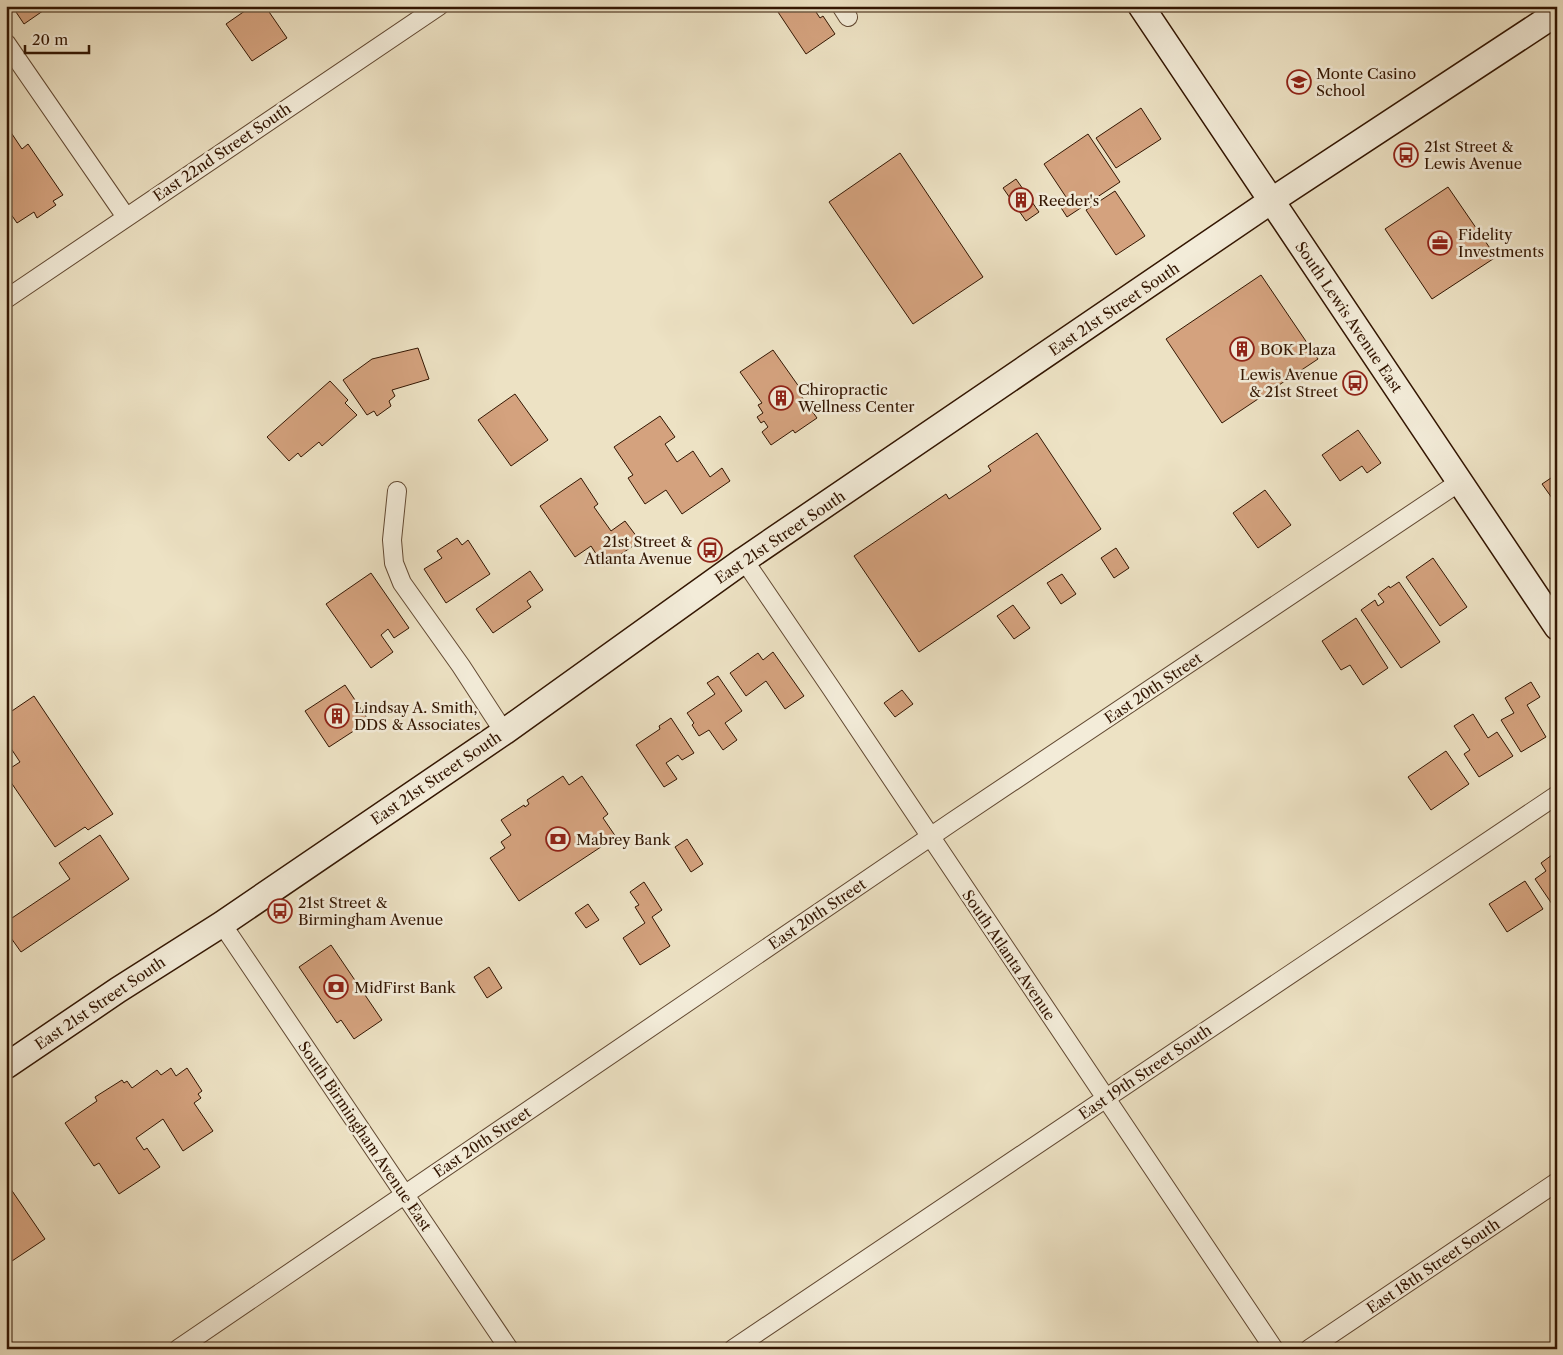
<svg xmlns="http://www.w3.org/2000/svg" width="1563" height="1355" font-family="'Libre Caslon Text',serif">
<rect width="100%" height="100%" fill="#ede2c4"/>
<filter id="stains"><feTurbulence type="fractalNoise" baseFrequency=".004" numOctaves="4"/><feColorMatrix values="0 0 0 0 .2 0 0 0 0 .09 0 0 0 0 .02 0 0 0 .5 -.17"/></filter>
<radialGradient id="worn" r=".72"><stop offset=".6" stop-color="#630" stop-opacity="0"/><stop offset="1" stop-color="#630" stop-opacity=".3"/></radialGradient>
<!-- building -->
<path fill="#d4a27e" stroke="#331602" d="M12,6h38l-26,18z
M252,6h13l22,32 -35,23 -26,-37z
M774,6h38l8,12 3,-2 12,18 -29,20z
M1141,108l20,31 -45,29 -20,-30z
M6,125l16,24 6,-5 35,51 -10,6 3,4 -19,13 -3,-6 -17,11 -11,-16v-12l5,-4 -5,-7z
M1088,134l32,48 -53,35 -9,-14 8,-6 -22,-33z
M900,153l83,124 -70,47 -84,-122z
M1016,179l23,33 -13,9 -23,-33z
M1448,187l48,70 -64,42 -47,-70z
M1115,191l30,45 -29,19 -30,-45z
M1261,275l57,84 -96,64 -56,-84z
M418,348l11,31 -37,11 3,6 -6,5 2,5 -14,10 -3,-5 -7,4 -24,-35 29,-21z
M773,350l29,41 -3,2 18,25 -22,15 -2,-3 -22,15 -9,-13 6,-5 -4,-6 -3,2 -4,-6 6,-4 -5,-8 4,-2 -22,-31z
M330,381l18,19 -3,3 12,12 -35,31 -3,-4 -18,15 -3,-4 -9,8 -22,-24z
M515,394l33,46 -37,26 -33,-46z
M660,416l15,21 -10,7 12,18 16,-11 17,26 12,-9 8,13 -48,33 -16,-24 -21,14 -17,-26 5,-3 -19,-28z
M1358,430l23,33 -14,10 -5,-7 -22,15 -18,-26z
M1037,433l64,96 -182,123 -65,-96 92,-62 3,5 42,-28 -3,-5z
M1557,474v31l-15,-21z
M581,478l17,26 -4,3 17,24 14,-10 15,20 -36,25 -13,-20 -16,11 -35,-51z
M1265,490l26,35 -33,23 -25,-35z
M457,538l5,7 6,-5 22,34 -44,29 -22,-34 18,-11 -5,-7z
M1116,548l13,20 -15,10 -13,-20z
M1433,558l34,49 -27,19 -34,-49z
M530,571l13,19 -16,11 4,6 -38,26 -17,-24z
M371,573l38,55 -15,10 -6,-9 -7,6 12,17 -22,16 -45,-64z
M1062,574l14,20 -15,10 -14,-21z
M1399,582l41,60 -39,26 -40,-58 14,-10 3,6 6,-4 -6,-8 11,-8 1,2z
M1013,605l17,23 -16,11 -17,-23z
M1356,618l32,50 -25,17 -13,-20 -9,5 -19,-29z
M773,652l31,44 -19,13 -19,-28 -20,15 -16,-23 28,-20 5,7z
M718,676l24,35 -17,12 12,17 -14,10 -14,-20 -10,6 -7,-11 2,-2 -7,-10 28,-19 -8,-11z
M1531,682l9,15 -13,8 19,32 -25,15 -20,-32 13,-7 -9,-15z
M345,685l24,36 -40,26 -24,-36z
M902,690l11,14 -18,13 -11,-14z
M34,696l79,118 -25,16 -3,-3 -30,20 -49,-72v-4l14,-9 -12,-18 -2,1v-30z
M1473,714l15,24 9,-6 16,24 -34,21 -15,-23 6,-4 -16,-24z
M671,718l23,35 -12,7 -4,-5 -12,8 11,16 -13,8 -28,-42 24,-16 -1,-3z
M1446,751l23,33 -38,26 -23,-33z
M563,776l6,9 13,-9 26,38 -5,4 13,19 -97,64 -29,-43 15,-10 -4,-6 10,-7 -10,-15 23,-15 1,2 4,-3 -2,-4z
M100,835l29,44 -108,73 -15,-21v-9l64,-43 -11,-16z
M687,839l16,25 -12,8 -16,-25z
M1556,852l1,49 -5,3 -17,-25 11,-8 -5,-8z
M1525,881l18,28 -36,23 -18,-28z
M644,882l18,28 -10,7 18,29 -30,19 -17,-27 22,-15 -10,-16 4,-2 -9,-13z
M588,904l11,16 -13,8 -11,-15z
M331,945l51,75 -28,19 -13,-19 -4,3 -38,-56z
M489,967l13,21 -15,10 -13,-21z
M171,1068l5,8 11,-8 15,23 -4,3 3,4 -7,5 19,28 -30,20 -20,-32 -27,19 8,12 3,-2 13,19 -41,27 -20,-31 -5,3 -29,-43 32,-22 -2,-4 27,-17 2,3 3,-2 5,7 25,-18 4,5z
M6,1182l39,57 -39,26z"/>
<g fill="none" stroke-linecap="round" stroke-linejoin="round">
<!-- minor casing -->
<g stroke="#624932" stroke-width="20">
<path id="minor" d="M841,6l7,11
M6,43l120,174
M6,299l433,-293
M397,491l-5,49 2,23 8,20 59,83 43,66
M744,560l87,128 443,661
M222,924l287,425
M178,1349l774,-527 506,-339
M733,1349l824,-554
M1309,1349l248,-167"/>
</g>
<!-- secondary casing -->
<g stroke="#331602" stroke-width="28">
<path id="secondary" d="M1141,6l416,621
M6,1066l112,-76 104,-66 282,-192 240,-172 527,-359 286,-188"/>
</g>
<!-- minor -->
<use href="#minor" stroke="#f3ecd9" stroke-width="18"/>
<!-- secondary -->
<use href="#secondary" stroke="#f3ecd9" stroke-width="25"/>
</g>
<!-- icons -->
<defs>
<g id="school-ring" transform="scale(1.25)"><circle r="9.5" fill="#f3ecd9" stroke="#8f2418" stroke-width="1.5"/><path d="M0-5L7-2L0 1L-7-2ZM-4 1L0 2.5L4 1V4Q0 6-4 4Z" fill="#8f2418"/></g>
<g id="bus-ring" transform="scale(1.25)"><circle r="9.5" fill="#f3ecd9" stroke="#8f2418" stroke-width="1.5"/><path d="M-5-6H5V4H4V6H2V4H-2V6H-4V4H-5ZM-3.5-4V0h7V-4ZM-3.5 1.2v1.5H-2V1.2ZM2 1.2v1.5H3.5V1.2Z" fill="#8f2418"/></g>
<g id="building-ring" transform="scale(1.25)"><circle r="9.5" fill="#f3ecd9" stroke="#8f2418" stroke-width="1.5"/><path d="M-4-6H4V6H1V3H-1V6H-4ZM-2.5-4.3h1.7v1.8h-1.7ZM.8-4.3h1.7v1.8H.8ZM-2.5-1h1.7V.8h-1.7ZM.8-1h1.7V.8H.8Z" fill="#8f2418"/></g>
<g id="office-ring" transform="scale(1.25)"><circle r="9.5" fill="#f3ecd9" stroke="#8f2418" stroke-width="1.5"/><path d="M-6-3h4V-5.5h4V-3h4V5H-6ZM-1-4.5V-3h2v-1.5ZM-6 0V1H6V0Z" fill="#8f2418"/></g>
<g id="bank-ring" transform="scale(1.25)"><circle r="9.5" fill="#f3ecd9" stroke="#8f2418" stroke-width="1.5"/><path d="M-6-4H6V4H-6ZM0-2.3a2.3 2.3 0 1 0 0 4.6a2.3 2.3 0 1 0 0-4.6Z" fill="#8f2418"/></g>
</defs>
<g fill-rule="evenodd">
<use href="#school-ring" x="1299" y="82"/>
<use href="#bus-ring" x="1406" y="155"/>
<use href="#building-ring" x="1021" y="200"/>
<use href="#office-ring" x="1440" y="243"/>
<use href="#building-ring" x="1242" y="349"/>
<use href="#bus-ring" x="1355" y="383"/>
<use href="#building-ring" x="781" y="398"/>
<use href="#bus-ring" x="710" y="550"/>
<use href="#building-ring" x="337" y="716"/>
<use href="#bank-ring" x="558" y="839"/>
<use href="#bus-ring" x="280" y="911"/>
<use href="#bank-ring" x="336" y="987"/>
</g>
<g text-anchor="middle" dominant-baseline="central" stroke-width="5" stroke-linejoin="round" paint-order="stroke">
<!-- poi labels -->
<g font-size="15" fill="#331602" stroke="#f3ecd9" text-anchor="start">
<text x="1316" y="73">Monte Casino<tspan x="1316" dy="17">School</tspan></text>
<text x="1424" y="146">21st Street &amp;<tspan x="1424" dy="17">Lewis Avenue</tspan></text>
<text x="1038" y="200">Reeder's</text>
<text x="1458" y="234">Fidelity<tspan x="1458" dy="17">Investments</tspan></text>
<text x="1260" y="349">BOK Plaza</text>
<text x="1338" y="374" text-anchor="end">Lewis Avenue<tspan x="1338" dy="17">&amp; 21st Street</tspan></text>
<text x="798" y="389">Chiropractic<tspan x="798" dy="17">Wellness Center</tspan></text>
<text x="692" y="541" text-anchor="end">21st Street &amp;<tspan x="692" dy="17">Atlanta Avenue</tspan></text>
<text x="354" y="707">Lindsay A. Smith,<tspan x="354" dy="17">DDS &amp; Associates</tspan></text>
<text x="576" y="839">Mabrey Bank</text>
<text x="298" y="902">21st Street &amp;<tspan x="298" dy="17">Birmingham Avenue</tspan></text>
<text x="354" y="987">MidFirst Bank</text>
</g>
<!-- street labels -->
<g font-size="15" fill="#331602" stroke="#f3ecd9">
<text transform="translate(222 152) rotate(-34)">East 22nd Street South</text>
<text transform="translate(1114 309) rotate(-34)">East 21st Street South</text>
<text transform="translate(1349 317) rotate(56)">South Lewis Avenue East</text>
<text transform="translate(780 537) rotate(-34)">East 21st Street South</text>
<text transform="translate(1153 688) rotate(-34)">East 20th Street</text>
<text transform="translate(436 778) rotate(-34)">East 21st Street South</text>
<text transform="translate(817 914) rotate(-34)">East 20th Street</text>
<text transform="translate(1009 955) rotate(56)">South Atlanta Avenue</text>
<text transform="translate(100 1003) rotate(-34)">East 21st Street South</text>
<text transform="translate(1145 1072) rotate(-34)">East 19th Street South</text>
<text transform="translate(365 1136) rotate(56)">South Birmingham Avenue East</text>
<text transform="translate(482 1142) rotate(-34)">East 20th Street</text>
<text transform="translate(1433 1266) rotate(-34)">East 18th Street South</text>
</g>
</g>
<!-- margin -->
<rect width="1563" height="1355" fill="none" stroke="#ede2c4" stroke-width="25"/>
<rect x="8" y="8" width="1548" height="1340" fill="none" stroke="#331602" stroke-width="2.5"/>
<rect x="12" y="12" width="1538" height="1330" fill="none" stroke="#331602"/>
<!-- scale -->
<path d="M25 45v8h64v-8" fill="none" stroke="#331602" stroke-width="2.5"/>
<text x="32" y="45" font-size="15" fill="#331602" stroke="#f3ecd9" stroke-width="4" paint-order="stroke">20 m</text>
<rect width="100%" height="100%" filter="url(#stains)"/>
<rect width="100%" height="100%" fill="url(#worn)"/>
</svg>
